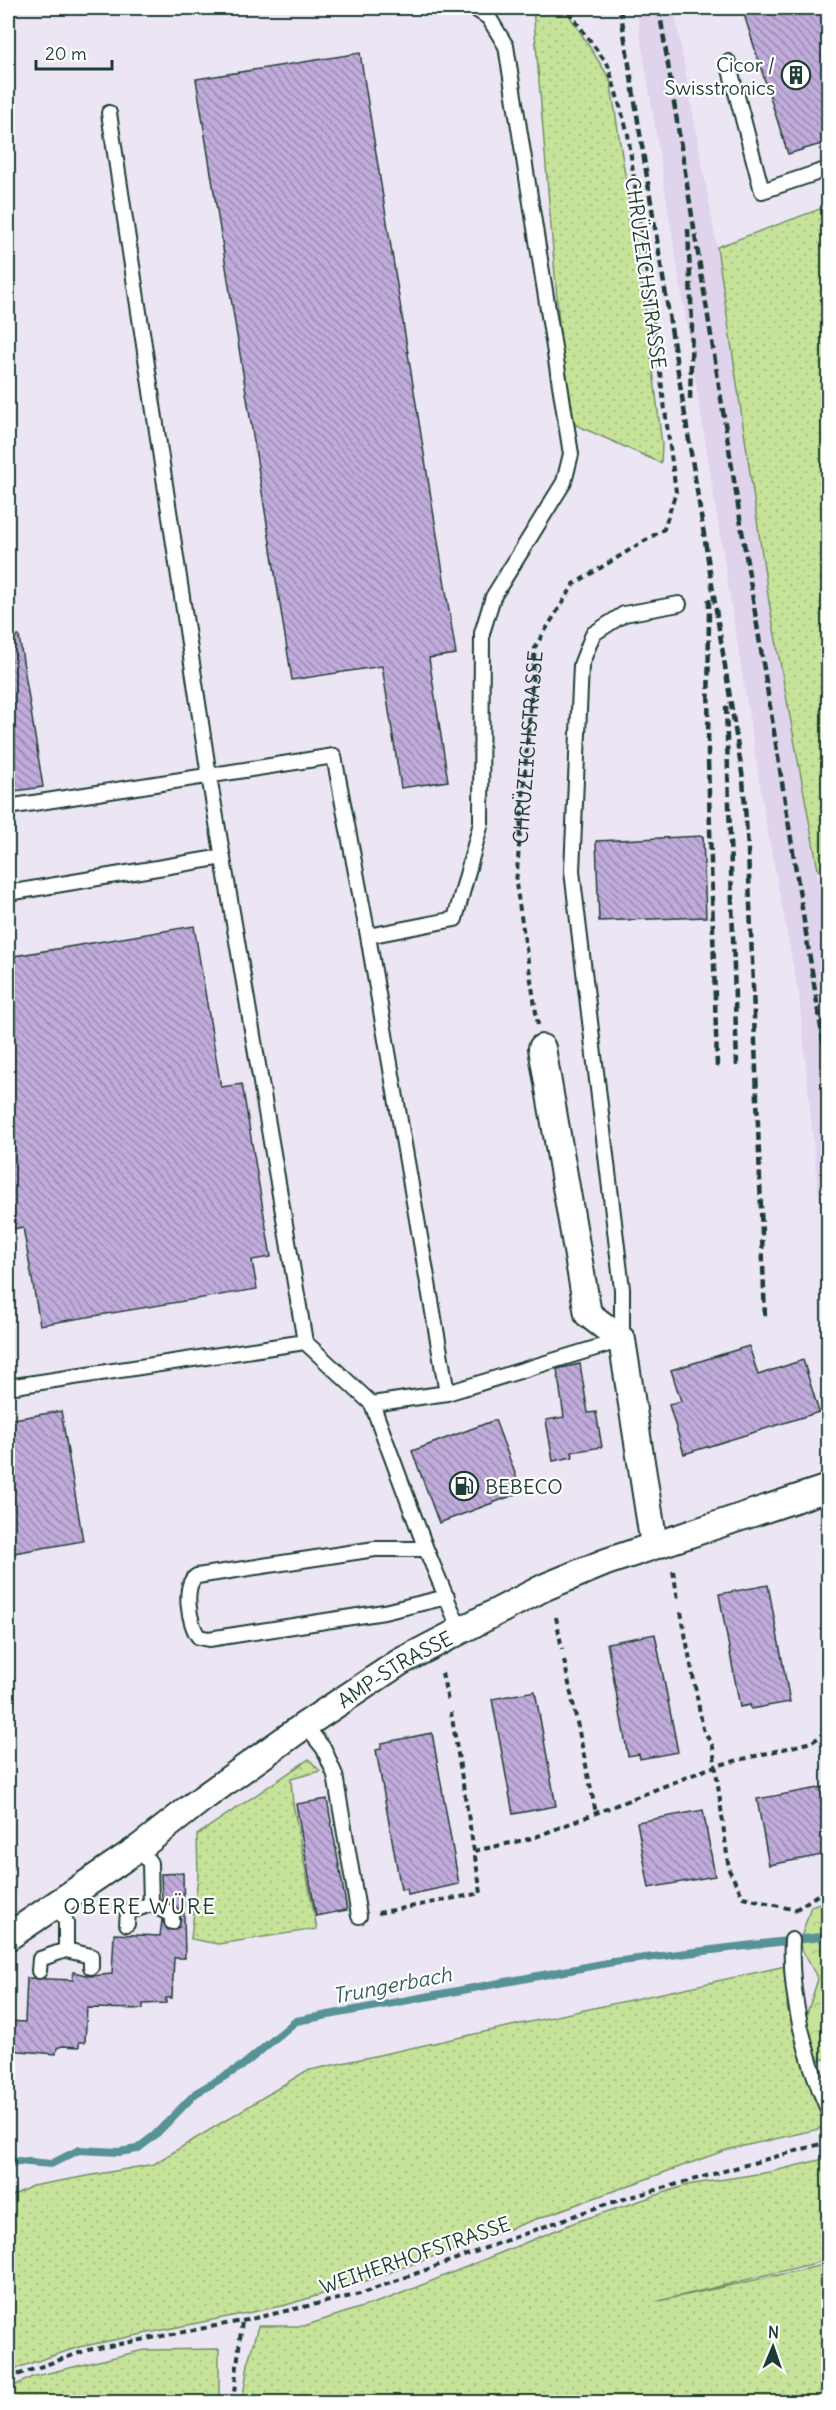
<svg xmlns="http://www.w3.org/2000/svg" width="836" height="2410" font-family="Delius,sans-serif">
<defs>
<pattern id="green-dots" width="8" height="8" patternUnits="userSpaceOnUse" patternTransform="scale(1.5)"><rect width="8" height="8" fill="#c7e39a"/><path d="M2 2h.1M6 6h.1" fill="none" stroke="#aac485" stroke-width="1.8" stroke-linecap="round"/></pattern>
<pattern id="forest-crowns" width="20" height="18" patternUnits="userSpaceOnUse" patternTransform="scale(1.5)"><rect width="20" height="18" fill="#c7e39a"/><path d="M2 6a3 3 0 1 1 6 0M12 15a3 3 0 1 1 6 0" fill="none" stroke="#aac485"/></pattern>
<pattern id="building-back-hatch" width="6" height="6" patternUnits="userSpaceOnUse" patternTransform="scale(1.5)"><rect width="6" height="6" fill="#c0abdb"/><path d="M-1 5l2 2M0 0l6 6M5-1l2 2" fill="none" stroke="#9b8cb2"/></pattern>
</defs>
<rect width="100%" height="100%" fill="#ece6f4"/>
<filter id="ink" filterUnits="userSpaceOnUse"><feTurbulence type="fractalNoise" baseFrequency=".0167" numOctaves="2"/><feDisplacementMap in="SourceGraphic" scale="12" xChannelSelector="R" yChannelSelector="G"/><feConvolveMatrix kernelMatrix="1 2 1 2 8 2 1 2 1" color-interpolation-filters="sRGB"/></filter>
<g filter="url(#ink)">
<!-- built -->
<path fill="#dfd4ec" d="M636,8h38l43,239 79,506 30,172 2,367 -29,-296 -33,-173z"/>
<!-- green -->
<path fill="url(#green-dots)" stroke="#739067" stroke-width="1.5" d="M533,8h30l3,2 44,69 34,217 18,149 -1,18 -94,-42z
M828,206v672l-10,-8 -49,-268 -52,-355z
M309,1759l11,12 -29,8 2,25 24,125 -99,15 -27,-5 7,-63 -1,-41z
M790,1965l-3,43 41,109v10l-102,23 -360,131 -80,24 -207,42 -71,24v-173l24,-12 122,-22 152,-93z
M828,2158v102l-169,41 169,-37v138h-586l7,-44 9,-32h46l86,-28 186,-76 111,-37 83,-13z
M219,2349v53h-211v-13l24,-12 112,-27z"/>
<!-- forest -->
<path fill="url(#forest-crowns)" stroke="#739067" stroke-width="1.5" d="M828,1900v158l-12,3 -14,-32 16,-50 -19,-35 12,-38z"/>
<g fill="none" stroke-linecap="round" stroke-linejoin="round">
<!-- stream -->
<path stroke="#569296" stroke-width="8" d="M8,2164l10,-3 33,3 28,-14 40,2 18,-3 17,-13 42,-43 46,-27 54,-45 317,-59 215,-26"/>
</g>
<!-- building -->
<path fill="url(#building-back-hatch)" stroke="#1f3d34" stroke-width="1.5" d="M742,8h86v134l-40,12z
M360,53l96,601 -27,4 19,123 -47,7 -19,-122 -90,14 -96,-601z
M19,636l24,151 -35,5v-155z
M703,836l3,81 -107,4 -3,-80z
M194,926l27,161 21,-3 29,173 -19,3 5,29 -217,36 -17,-98 -15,3v-273z
M749,1346l9,29 45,-15 16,52 -135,42 -15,-49 12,-4 -10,-31z
M580,1364l8,49 8,-1 6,35 -30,5 1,5 -20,4 -7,-41 18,-3 -7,-48z
M61,1411l22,130 -75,13v-134z
M495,1420l27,72 -83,31 -27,-72z
M768,1585l22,117 -39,7 -1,-4 -10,2 -21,-113z
M655,1634l23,118 -38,7 -1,-5 -11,2 -21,-113z
M535,1691l21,115 -43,8 -21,-115z
M432,1733l27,151 -51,11 -1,-6 -6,1 -25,-140 5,-1v-6z
M824,1787l4,26v41l-59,11 -12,-66z
M327,1799l20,111 -31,6 -20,-112z
M703,1810l12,66 -66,12 -12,-66z
M183,1873l2,85h-11l-2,40h-6v5l-23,1v5l-56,-1 -2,34h-6v5l-17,-1 -5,2 -1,6 -48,-4v-29l17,1 2,-44 46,2v-8l17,4 22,-2 2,-40 46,2 2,-16 6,10 11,-3v-17l-17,-10 -1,-26z"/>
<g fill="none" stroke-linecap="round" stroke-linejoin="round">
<!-- service casing -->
<g stroke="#1f3d34" stroke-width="18">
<path id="service" d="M728,62l34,129 66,-22
M109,113l100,663 96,566 67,62 54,145 34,81
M8,807l326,-51 34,180 79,457 -75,11
M8,893l215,-36
M368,936l87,-17 26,-96 1,-190 11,-36 71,-115 7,-28 -65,-408 -17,-28 -15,-10
M8,1387l297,-45
M447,1393l175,-53v-51l-50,-418 9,-206 12,-31 31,-20 55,-10
M426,1549h-51l-178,27c-15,8 -8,50 2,61l10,2 175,-27 63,-15
M305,1725l19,24 11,26 24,141
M139,1848l11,15 1,41
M58,1906l8,16v28
M127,1924l1,-12 23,-8 21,11v7
M792,1940c-3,56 14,119 36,170
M39,1971l1,-12 26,-9 25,6v11"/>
</g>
<!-- minor casing -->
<g stroke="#1f3d34" stroke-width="30">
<g id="minor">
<path d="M542,1048l46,266 34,26 32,205"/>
<path id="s2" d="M8,1937l131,-89 64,-50 102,-73 95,-63 145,-75 61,-25 222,-74"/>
</g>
</g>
<!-- path -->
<g stroke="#1f3d34" stroke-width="4" stroke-dasharray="6 4.5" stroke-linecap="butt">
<path id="s1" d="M538,1025l-22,-141 19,-237 39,-63 90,-55 12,-37 -48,-358 -20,-69 -42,-57"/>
<path d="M673,1571l5,28"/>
<path d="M681,1612l22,117 10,18 16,123 14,27 52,13"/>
<path d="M556,1617l6,32"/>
<path d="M564,1660l32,153"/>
<path d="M442,1673l6,28"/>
<path d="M474,1851l59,-13 182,-72 97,-24 16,-11"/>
<path d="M795,1910l33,-22"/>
<path d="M378,1913l103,-20 -30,-181"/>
<path d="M8,2378l80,-28 154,-29 118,-27 246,-90 222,-62"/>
<path d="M233,2402l9,-81"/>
</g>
<!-- service -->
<use href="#service" stroke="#fff" stroke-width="14"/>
<!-- minor -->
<use href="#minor" stroke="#fff" stroke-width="26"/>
<!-- rail -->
<path stroke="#1f3d34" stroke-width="4.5" stroke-dasharray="9 4.5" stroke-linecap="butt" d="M620,8l123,771 5,70 17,470
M659,8l169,1064
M688,229l4,95 -2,76
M709,599l-1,161 9,307
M726,706l11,360"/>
</g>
</g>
<!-- icons -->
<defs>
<g id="building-ring" transform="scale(1.5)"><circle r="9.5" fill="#fff" stroke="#1f3d34" stroke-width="1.5"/><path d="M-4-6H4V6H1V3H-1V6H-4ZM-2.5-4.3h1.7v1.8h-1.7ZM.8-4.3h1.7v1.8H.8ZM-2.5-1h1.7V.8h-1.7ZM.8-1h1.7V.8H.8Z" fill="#1f3d34"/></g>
<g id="fuel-ring" transform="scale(1.5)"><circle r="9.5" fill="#fff" stroke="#1f3d34" stroke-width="1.5"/><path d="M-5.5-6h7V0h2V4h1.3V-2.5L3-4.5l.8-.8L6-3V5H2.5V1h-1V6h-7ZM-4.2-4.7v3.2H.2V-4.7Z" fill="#1f3d34"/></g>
</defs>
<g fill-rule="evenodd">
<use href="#building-ring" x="796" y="75"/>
<use href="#fuel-ring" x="464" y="1486"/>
</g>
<g text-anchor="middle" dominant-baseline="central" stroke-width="4.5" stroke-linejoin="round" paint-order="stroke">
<!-- poi labels -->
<g font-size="20" fill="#1f3d34" stroke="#fff" text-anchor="end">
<text x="775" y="64">Cicor /<tspan x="775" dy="23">Swisstronics</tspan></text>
<text x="485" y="1486" text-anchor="start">BEBECO</text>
</g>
<!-- street labels -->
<g font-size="20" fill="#1f3d34" stroke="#fff">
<text transform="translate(646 273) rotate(82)">CHRÜZEICHSTRASSE</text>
<text stroke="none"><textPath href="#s1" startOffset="280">CHRÜZEICHSTRASSE</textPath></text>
<text stroke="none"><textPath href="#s2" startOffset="471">AMP-STRASSE</textPath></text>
<text transform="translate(415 2255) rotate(-19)">WEIHERHOFSTRASSE</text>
</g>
<!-- water labels -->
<g font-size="21" font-style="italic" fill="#36605d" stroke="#fff">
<text transform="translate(392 1985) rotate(-11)">Trungerbach</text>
</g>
<!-- quarter labels -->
<g font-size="22" letter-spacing="1.5" fill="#1f3d34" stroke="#fff">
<text x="140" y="1906">OBERE WÜRE</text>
</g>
</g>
<!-- margin -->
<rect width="836" height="2410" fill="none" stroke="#fff" stroke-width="30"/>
<rect x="15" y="15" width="806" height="2380" fill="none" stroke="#1f3d34" stroke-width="2" filter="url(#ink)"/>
<!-- north arrow -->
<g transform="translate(773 2347) rotate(2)" stroke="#ffffff" stroke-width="4.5" paint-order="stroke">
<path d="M0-4.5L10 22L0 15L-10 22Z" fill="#1f3d34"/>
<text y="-9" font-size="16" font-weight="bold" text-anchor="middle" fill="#1f3d34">N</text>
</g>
<!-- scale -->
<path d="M36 60v9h76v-9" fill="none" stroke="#1f3d34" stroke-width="3"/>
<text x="45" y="60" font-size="18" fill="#1f3d34" stroke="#ffffff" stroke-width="4.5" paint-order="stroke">20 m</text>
</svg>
